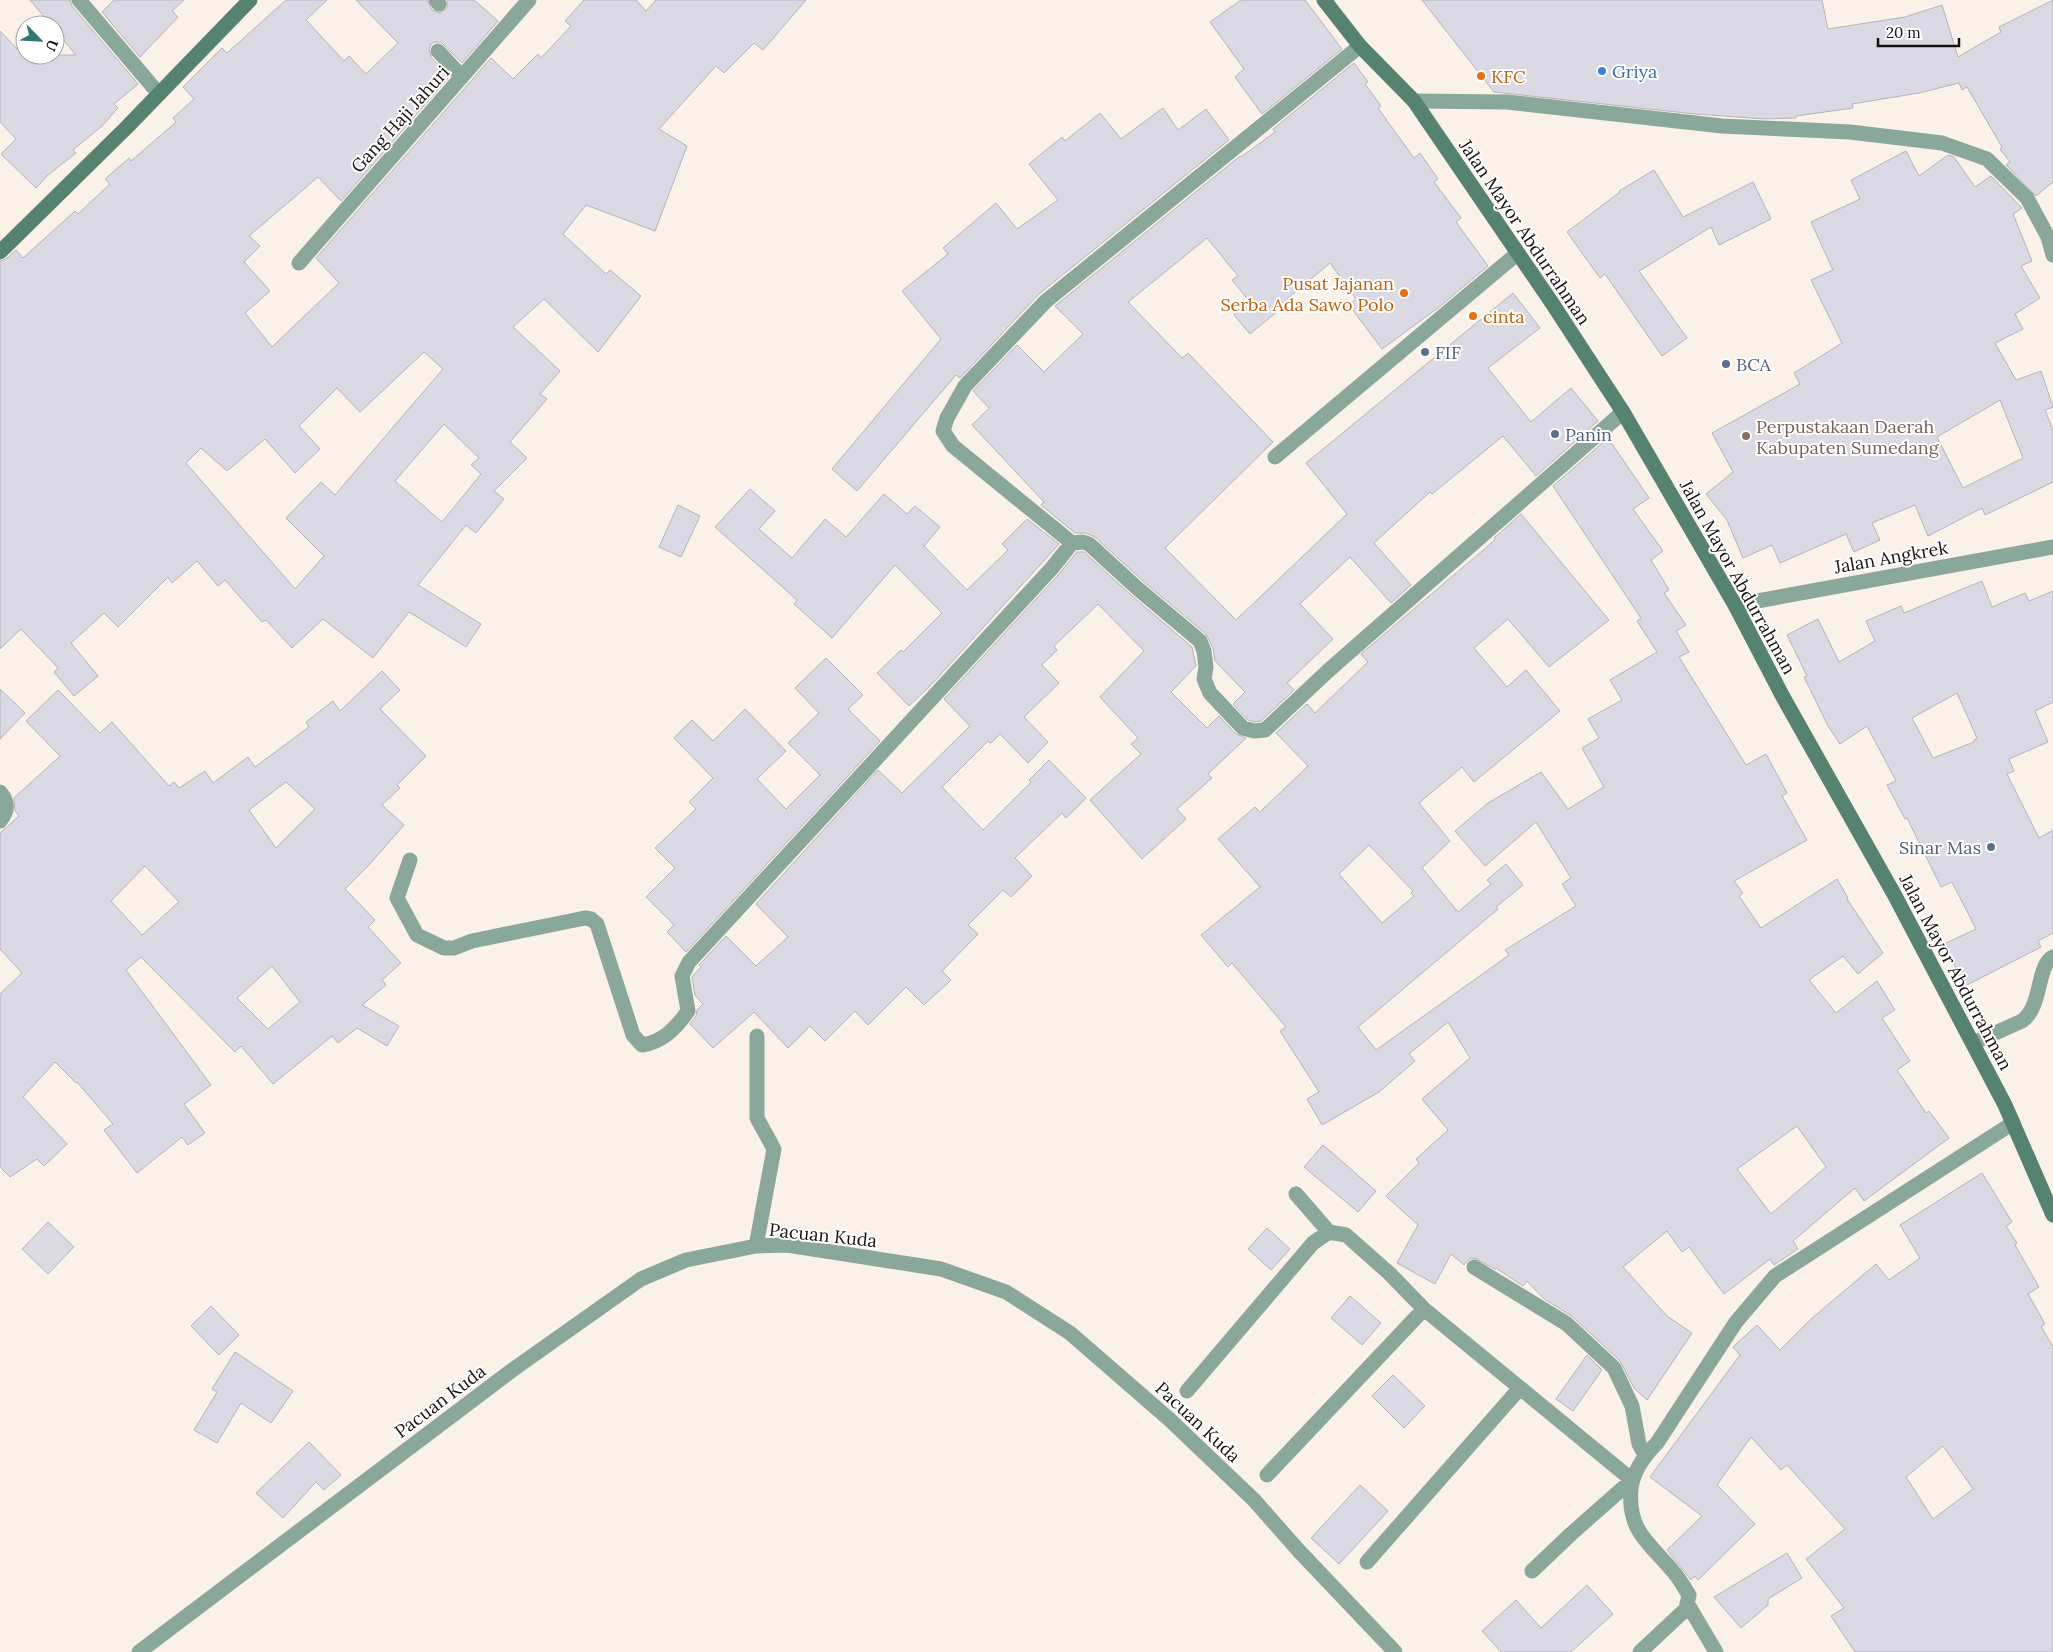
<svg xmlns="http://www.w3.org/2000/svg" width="2053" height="1652" font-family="Lora,serif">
<rect width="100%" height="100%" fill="#faf2e8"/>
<!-- building -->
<path fill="#dbd9e4" stroke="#b5b3bd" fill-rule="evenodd" d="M30,0h40l2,6 66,78 -24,20 4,4 -16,18 -29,24 3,3 -28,22 -12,13 -35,-34 15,-15 -16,-17v-91l23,24h53l-21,-25v-5h-4z
M114,0h70l-12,11 6,6 -38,40 -38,-45z
M286,0h41l-21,20 38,41 5,-5 17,18 32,-31 -42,-43h71l5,10 8,3 7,-5v-8h27l24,21 -36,42 -21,-21h-6l-4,2 -2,5 2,8 18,20 -108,124 -23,-24 -69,59 11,10 -16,16 26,29 -25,22 27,34 67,-64 -23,-25 175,-200 22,21 25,-25 3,4 30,-32 -6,-5 19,-21h52l10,11 10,-11h150l-43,50 -9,-7 -30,30 -8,-7 -57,63 28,17 -32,85 -69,-26 -23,29 43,40 4,-4 31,26 -43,56 -54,-53 -31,28 47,44 -20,23 7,5 -37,43 17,16 -33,33 10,8 -28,34 -10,-8 -48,60 63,39 -15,23 -57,-35 -36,46 -50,-39 -31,29 -26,-28 -4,2 -37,-42 -7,6 -21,-25 -25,22 -4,-6 -50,50 -14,-14 -33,30 27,33 -24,20 -20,-24 4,-4 -37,-39 -21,20v-388l6,-2 10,-9 7,8 52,-47 3,3 32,-30 -5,-5 24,-21 2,3 45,-39 -3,-4 21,-19 -11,-12 39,-39 5,5zM424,352l19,17 -108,126 -14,-13 -35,36 38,38 -29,33 -109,-126 15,-15 26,23 38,-32 30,34 25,-24 -21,-23 38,-38 23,24zM444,424l35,34 -8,7 10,9 -39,48 -47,-41z
M1241,0h64l37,49 -80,65 -27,-37 9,-8 -34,-47z
M1422,0h400l6,29 77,-12 37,-12 16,52 43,-25 -2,-5 54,-27v182l-17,14 -30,-31 4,-3 -10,-13 2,-2 -35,-60 -5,3 -3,-7 -40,10 -67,11 1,4 -57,8v2l-31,1 -70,-5 -201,-22z
M1354,63l14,19 -3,2 16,22 -3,2 36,50 6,-5 18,26 -4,3 27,36 -5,4 32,44 -50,42 -56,41 -33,-44 7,-6 -26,-36 -42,35 2,3 -40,33 -16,-19 16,-13 -18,-22 6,-4 -31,-38 -79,64 54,56 6,-5 85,89 -108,106 71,72 111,-106 -41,-51 207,-170 27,35 -52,40 43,54 40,-34 27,33 -62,55 -33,-40 -71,58 -2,-2 -56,51 37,42 -20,18 -41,-46 -50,47 33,35 -46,44 7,7 -33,31 -6,1 -7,-2 -15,-16 12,-12 -30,-31 -2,-13 -7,-14 -63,-53 -48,-44 -9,-4h-11l-34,-28 3,-3 -72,-77 17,-17 -16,-17 44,-46 27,27 39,-38 -28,-28 185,-150 1,1 34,-25 -2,-3z
M1163,108l15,22 28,-21 23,31 -190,154 -79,84 -4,-3 -99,116 -25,-22 109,-130 -39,-48 46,-37 -5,-6 53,-45 21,26 41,-29 -29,-36 33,-27 3,4 35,-28 21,26z
M1906,151l13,25 29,-21 6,2 21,30 16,-11 31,32 -9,6 19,47 -11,5 19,32 -25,16 8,15 -28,14 21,37 25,-9 12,36 -8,3 8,20v52l-68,33 -3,-7 -54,28 -13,-31 -43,18 8,17 -26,12 -8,-18 -66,29 -8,-18 -29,13 -16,-38 -21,-26 27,-22 -21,-39 88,-49 -6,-11 48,-30 -31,-63 22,-10 -22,-48 49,-23 -9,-19zM2000,400l23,58 -60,30 -26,-51z
M1654,170l29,47 70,-35 18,37 -52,26 -8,-18 -72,44 48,67 -25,18 -57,-82 -5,4 -33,-46 53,-40 -1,-1z
M1608,438l41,60 -16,11 30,42 -12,9 18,30 -5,3 22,32 -10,6 13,21 -10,5 67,108 20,-11 21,39 -5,3 25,44 -73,41 9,12 -4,3 22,32 76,-49 11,19 -1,1 36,54 -25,21 -15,-18 -34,24 27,33 41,-32 18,29 -13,8 28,43 -13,9 29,43 3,-2 20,27 -85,63 -9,-13 -62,53 5,8 -24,16 -4,-6 -46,35 -35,-47 -7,5 -15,-21 -44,36 44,49 25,17 -45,67 -13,-12 -14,-27 -47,-44 -30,-19 -16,-17 -4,5 -27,-18 -1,1 -20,-11 -6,1 -5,6 -13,-11 -16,30 -38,-21 21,-38 -32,-29 33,-33 -3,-4 32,-29 -26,-31 48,-41 -22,-36 -39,32 6,7 -36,31 -57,33 -15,-26 12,-7 -39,-61 6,-4 -54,-64 -4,4 -27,-32 59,-48 -42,-48 37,-32 5,5 48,-46 -32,-33 31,-29 8,9 53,-51 -7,-8 134,-114 -1,-2 27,-24 88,106 -60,47 -41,-48 -34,29 33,39 19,-17 34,41 -86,71 -12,-15 -43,36 31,38 -28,27 36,44 33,-28 -4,-4 19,-16 17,21 -27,22 2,2 -140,118 18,23 133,-95 -4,-5 71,-44 -14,-22 9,-6 -35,-56 -51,44 -30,-35 33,-28 53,-31 27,37 36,-22 -22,-39 17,-10 -11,-19 34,-19 -12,-20 47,-28 -20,-31 4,-3 -88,-132zM1369,845l44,46 -2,2 3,3 -32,27 -43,-49zM1797,1126l29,41 -55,47 -34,-45z
M750,489l25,22 -16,18 33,29 33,-39 21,18 38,-43 23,20 8,-8 25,21 -16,19 43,44 41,-40 -6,-6 25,-25 32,25 -128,141 -22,21 -32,-33 24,-23 2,2 39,-39 -47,-48 -63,73 -38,-34 3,-4 -82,-73z
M678,505l22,11 -19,41 -22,-10z
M1077,552h7l47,43 61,52 4,19 -25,26 36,36 12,-12 17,18 10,4 -38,36 4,4 -35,31 9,10 -44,40 -52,-59 51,-46 -10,-10 7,-6 -38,-41 44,-46 -46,-47 -44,42 3,4 -15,15 17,18 -35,34 24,25 -20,21 -28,-29 -9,9 -3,-2 -46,46 41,43 48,-48 -2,-2 20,-20 37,38 -20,20 -4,-5 -47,45 17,18 -21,21 -8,-7 -35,35 10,9 -36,37 9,9 -27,25 -18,-18 -38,38 -13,-14 -30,30 -15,-15 -22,22 -34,-36 -41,36 -23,-24 6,-8 1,-6 6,-6 -8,-9 -3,-18 9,-10 -2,-2 27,-29 30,30 32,-29 -32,-33 122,-134 24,23 68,-67 -26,-27 115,-125z
M1982,581l10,26 33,-14 4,8 24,-10v111l-18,9 13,31 -39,17 5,12 -7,3 32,64 14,-8v103l-15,8 3,6 -76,39 -21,-42 32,-15 -24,-47 -11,5 -34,-69 -2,1 -18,-34 9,-4 -29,-55 -27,18 -12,-18 -24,-49 3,-1 -20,-41 31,-16 21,43 36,-21 -9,-20 35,-15 3,7zM1957,693l20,45 -3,2v2l-41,16 -21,-40z
M826,658l37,37 -15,14 32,32 -194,211 -19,-20 7,-7 -28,-28 29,-29 -20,-20 41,-39 -7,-7 24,-24 -39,-40 18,-18 21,21 32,-32 41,42 -29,28 29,30 34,-34 -32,-32 31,-30 -24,-25z
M382,671l18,19 -20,19 46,47 -29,29 3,3 -18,17 22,20 -34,39 -25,25 30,31 -7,7 33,36 -19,17 4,5 -24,20 37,21 -12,20 -30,-18 -19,15 -6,-7 -59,48 -32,-38 -6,6 -94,-95 -15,13 85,115 -27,19 21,29 -17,12 -6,-8 -45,36 -33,-43 9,-6 -36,-42 -1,1 -21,-21 -32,35 44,47 -23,22 -7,-7 -27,18 -10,-10v-173l22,-21 -22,-24v-116l19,-17 -4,-5 -1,-13 46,-42 -34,-35 32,-31 42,43 12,-11 57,64 5,-4 5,6 26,-17 8,12 35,-26 7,10 54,-40 -3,-5 27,-21 7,10zM286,782l29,27 -39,39 -27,-38zM145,866l34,36 -37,33 -31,-34zM272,966l28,36 -32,27 -31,-31z
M0,689l25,24 -25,26z
M1323,1145l53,46 -18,21 -54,-45z
M1982,1173l30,49 -6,4 11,17 -2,2 24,42 -11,7 17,30 -4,2 12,21v305h-198l-24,-36 13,-8 -38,-49 39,-30 -58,-64 -6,5 -30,-33 -34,48 38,39 -57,56 -3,-4 -4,4 -24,-30 35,-34 -52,-39 90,-122 -7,-8 24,-22 23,25 31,-31 65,-55 13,16 31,-22 -20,-33zM1943,1446l30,43 -40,30 -27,-42z
M48,1222l26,25 -26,27 -26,-25z
M1267,1228l23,21 -19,21 -23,-21z
M1350,1296l31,27 -19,22 -31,-27z
M211,1306l28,29 -20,20 -28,-29z
M235,1352l58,39 -22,32 -30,-20 -24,40 -23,-13 23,-38 -5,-3z
M1587,1355l15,15 -29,41 -17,-12z
M1393,1375l32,31 -21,22 -32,-32z
M309,1442l32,33 -17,15 -8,-8 -33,36 -27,-25z
M1360,1485l28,26 -49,53 -28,-26z
M1787,1553l15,25 -34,21v6l-27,23 -27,-31z
M1587,1585l26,29 -42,38h-70l-19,-21 34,-31 25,28z"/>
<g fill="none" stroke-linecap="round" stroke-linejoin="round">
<!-- lane -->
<path stroke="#8aa89a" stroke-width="15" d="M1275,457l243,-204
M1973,1043l49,-22c21,-15 14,-55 31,-64"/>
<!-- street -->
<path stroke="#8aa89a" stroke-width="15" d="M79,0l80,94
M436,0l3,4
M438,51l24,26
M1414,101l93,1 215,24 128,6 92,11 45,16 40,39 21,39 5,18
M299,263l230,-263
M1072,543l11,-1 6,2 48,44 63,53 4,10 2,16 -2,12 6,14 33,35 11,3 11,-1 64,-60 294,-258
M1735,605l318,-58
M0,792c9,10 8,19 0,29
M410,860l-13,38 20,37 27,13h10l18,-7 113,-23 6,1 6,5 36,111 9,10c21,-3 34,-17 46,-34l-6,-35 7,-14 363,-394 20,-25 -119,-97 -10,-15 4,-13 18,-32 81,-85 314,-255
M1296,1194l33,38
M756,1246l18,-97 -17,-31v-82
M1474,1267l93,57 47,44 18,38 7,38 6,11
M1187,1391l126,-148 16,-11 17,3 43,38 35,36 208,171 -61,54 -39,37
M1267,1475l157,-166
M1367,1562l153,-174
M1687,1603l29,49
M139,1652l372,-281 130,-92 45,-19 70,-14 31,-1 154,24 65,23 64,41 99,86 85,81 45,51 96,101
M1640,1652l46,-43 3,-14c-4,-6 -8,-14 -13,-20 -23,-30 -49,-41 -45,-86 2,-18 13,-33 26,-46l79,-121 39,-46 238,-153"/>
<!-- secondary -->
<path stroke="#56836f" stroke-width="15" d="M1324,0l36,46 54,55 138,202 71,109 112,193 48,92 111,197 111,211 48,110
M0,252l127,-125 123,-127"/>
</g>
<!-- markers -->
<circle fill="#3f7fe0" stroke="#fff" stroke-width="2" cx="1602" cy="71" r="5"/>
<g fill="#e8710a" stroke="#fff" stroke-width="2">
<circle cx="1481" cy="76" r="5"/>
<circle cx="1404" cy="293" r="5"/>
<circle cx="1473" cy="316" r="5"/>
</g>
<g fill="#5c6f8a" stroke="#fff" stroke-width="2">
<circle cx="1425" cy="352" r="5"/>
<circle cx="1726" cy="364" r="5"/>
<circle cx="1555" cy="434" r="5"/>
<circle cx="1991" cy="847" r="5"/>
</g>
<circle fill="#8d6e63" stroke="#fff" stroke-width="2" cx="1746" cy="436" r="5"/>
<g text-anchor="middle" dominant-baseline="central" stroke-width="4" stroke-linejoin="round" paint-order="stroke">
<!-- shop labels -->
<g font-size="18" fill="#366cbe" stroke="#fff" text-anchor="start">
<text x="1612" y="71">Griya</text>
</g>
<!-- food labels -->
<g font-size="18" fill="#c56008" stroke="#fff" text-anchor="start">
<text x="1491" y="76">KFC</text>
<text x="1394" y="283" text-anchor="end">Pusat Jajanan<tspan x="1394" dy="21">Serba Ada Sawo Polo</tspan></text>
<text x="1483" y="316">cinta</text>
</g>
<!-- street labels -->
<g font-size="18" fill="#15120f" stroke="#fff">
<text transform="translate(400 119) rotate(-48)">Gang Haji Jahuri</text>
<text transform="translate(1525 232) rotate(56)">Jalan Mayor Abdurrahman</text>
<text transform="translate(1891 557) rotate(-10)">Jalan Angkrek</text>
<text transform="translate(1738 577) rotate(61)">Jalan Mayor Abdurrahman</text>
<text transform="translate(1956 972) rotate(62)">Jalan Mayor Abdurrahman</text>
<text transform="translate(823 1235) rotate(6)">Pacuan Kuda</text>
<text transform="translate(440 1401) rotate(-37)">Pacuan Kuda</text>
<text transform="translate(1198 1422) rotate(43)">Pacuan Kuda</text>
</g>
<!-- service labels -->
<g font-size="18" fill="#4e5e75" stroke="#fff" text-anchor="start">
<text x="1435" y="352">FIF</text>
<text x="1736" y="364">BCA</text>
<text x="1565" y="434">Panin</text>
<text x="1981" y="847" text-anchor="end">Sinar Mas</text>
</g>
<!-- education labels -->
<g font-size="18" fill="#785e54" stroke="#fff" text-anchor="start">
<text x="1756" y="426">Perpustakaan Daerah<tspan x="1756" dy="21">Kabupaten Sumedang</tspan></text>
</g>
</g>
<!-- north arrow -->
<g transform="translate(40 40) rotate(114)"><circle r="24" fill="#ffffff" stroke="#a1a09f"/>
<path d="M0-4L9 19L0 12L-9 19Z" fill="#2f7771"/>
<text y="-8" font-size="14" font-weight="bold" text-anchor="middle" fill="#15120f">U</text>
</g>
<!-- scale -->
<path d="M1878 38v8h81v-8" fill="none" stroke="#15120f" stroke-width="2.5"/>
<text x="1886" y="38" font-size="15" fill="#15120f" stroke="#ffffff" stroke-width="4" paint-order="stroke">20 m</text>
</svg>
